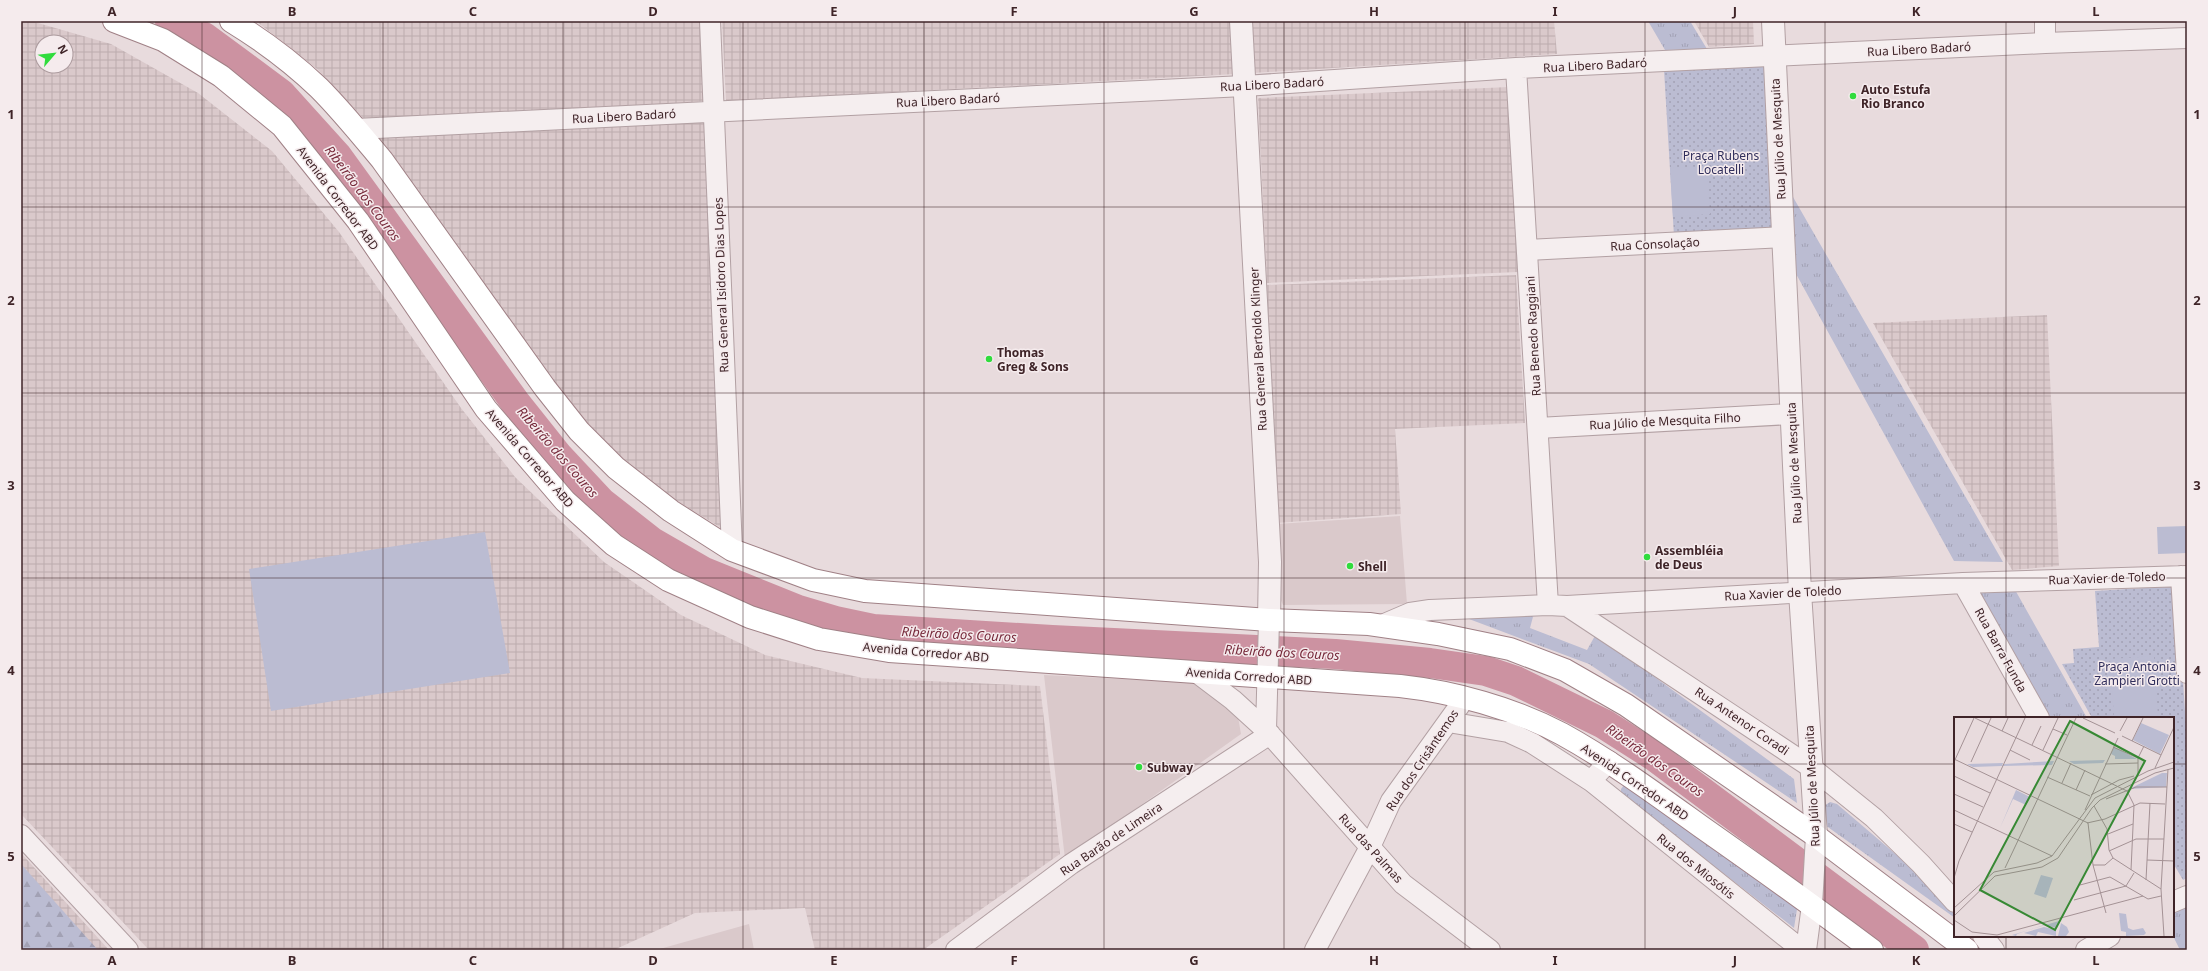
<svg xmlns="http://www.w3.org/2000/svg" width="2208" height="971" font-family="'Noto Sans',sans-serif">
<defs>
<pattern id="industrial-grid" width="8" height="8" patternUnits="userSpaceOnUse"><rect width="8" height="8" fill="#dac9cb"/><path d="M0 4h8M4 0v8" fill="none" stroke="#bcacae"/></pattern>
<pattern id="grass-tufts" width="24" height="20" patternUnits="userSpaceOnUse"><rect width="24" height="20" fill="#bbbcd2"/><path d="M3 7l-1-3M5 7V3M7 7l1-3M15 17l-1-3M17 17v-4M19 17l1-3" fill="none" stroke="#a2a1b4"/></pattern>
<pattern id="forest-firs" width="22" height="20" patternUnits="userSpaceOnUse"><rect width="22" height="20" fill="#bbbcd2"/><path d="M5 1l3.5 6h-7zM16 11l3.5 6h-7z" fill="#a2a1b4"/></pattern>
<pattern id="park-dots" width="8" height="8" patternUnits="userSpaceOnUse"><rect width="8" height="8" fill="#bbbcd2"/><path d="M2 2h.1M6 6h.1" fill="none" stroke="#a2a1b4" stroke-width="1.8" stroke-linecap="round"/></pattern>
</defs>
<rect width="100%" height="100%" fill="#e8dbdd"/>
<!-- built -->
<path fill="#dac9cb" d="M1400,516l7,88 -124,1 -7,-15 1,-66z
M1044,675l158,8 36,34 3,17 -176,125z
M749,924l5,26h-98z"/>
<!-- industrial -->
<path fill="url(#industrial-grid)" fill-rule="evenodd" d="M21,21h10l80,23 87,49 74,58 67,81 122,176 54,69 89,85 77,53 84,40 97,23 178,8 20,168 -137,96h-108l-10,-42 -110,5 -79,36 -8,1h-459l-128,-136zM42,42h24v24h-24z
M256,21h444l7,80 -340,21 -50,-53z
M722,21h510l4,53 -510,27z
M1250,21h304l3,33 -304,19z
M1694,21h59l1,23 -45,3z
M1509,87l9,185 -251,11 -9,-185z
M706,119l17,410 -56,-34 -33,-24 -30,-28 -62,-76 -167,-231z
M1516,275l9,148 -130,6 6,85 -125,9 -9,-238z
M2047,315l12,251 -47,4 -139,-247z
M21,853l88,97h-88z"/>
<!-- grass -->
<path fill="url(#grass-tufts)" d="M1648,21h42l17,28 -42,1z
M1793,197l210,365 -49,-1 -159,-289z
M2014,588l73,130h-46l-73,-127z
M1534,613l-4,15 57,22 9,-16 198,145 3,24 -208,-139 -120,-45z
M1624,785l174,118 -4,25 -173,-134v-5z
M1830,802l7,2 69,59 49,50v5l-130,-93 -4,-17z
M2187,904v46h-7l-7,-14v-24z"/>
<!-- forest -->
<path fill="url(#forest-firs)" d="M21,864l77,86h-77z"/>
<!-- park -->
<path fill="url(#park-dots)" d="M1767,65l10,166 -103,5 -10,-166z
M2177,586l10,157v135l-4,2 -10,-17v-145h-81l-30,-54 12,-1 -1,-14 26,-2 -4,-56z"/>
<!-- garden -->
<path fill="#bbbcd2" d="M1707,166l3,48 -37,3 -3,-49z
M2187,526v27l-29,1 -1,-27z
M485,532l25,141 -239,38 -22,-142z
M2154,656l4,62h-44l-4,-59z"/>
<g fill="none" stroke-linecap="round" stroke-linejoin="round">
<!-- river -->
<path stroke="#cc92a1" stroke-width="30" d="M170,21l34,16 77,57 56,62 178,246 43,54 43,46 51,40 52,30 94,38 37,11 38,8 179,11 283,14 95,9 56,8 30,10 88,43 50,32 260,194"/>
<!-- minor casing -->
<g stroke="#b2a0a3" stroke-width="22">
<path id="minor" d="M710,21l22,529
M2045,21v22
M1516,68l32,537
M356,129l888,-43 272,-18 529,-25 142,-5
M1527,250l256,-13
M1538,428l253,-14
M2181,576l6,97
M1963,583l76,135
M1567,606l245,162 62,50 47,46 34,38
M1382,625l28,-12 20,-3 118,-5 19,1 396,-23 224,-7
M1196,672l37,28 33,30 137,154 87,66
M1448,722l60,10 24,11 59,38
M1266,730l3,-110
M1609,761l-18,20 211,169
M21,835l107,115
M2173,902l14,-6
M1983,936l11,14
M956,950l115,-86 199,-130
M1315,950l55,-103 21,-46 74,-103
M1806,950l6,-45 4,-69
M2086,950l24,-14"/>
</g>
<!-- tertiary casing -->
<g stroke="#b2a0a3" stroke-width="24">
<path id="tertiary" d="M1241,21l29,541 -1,58
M1773,21l27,571 16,244"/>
</g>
<!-- trunk casing -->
<g stroke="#a08186" stroke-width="24">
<path id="trunk" d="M114,21l49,19 58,36 61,50 76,95 128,188 79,92 49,44 54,35 82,37 69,22 70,12 511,35c54,6 113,22 162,48 49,27 95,61 141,94 57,40 113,80 169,122
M231,21c31,19 62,42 88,67 23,23 43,48 63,72l163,228 34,43 37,37 55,43 61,39 81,30 52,11 404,29 100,4 69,10 72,15 55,21 61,35 190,131 151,114"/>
</g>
<!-- minor -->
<use href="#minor" stroke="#f5eeef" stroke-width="20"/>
<!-- tertiary -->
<use href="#tertiary" stroke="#f5eeef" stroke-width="22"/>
<!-- trunk -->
<use href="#trunk" stroke="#fff" stroke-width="22"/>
</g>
<!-- grid -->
<path fill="none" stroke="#3f2428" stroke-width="1" stroke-opacity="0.55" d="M202,21v929M383,21v929M563,21v929M743,21v929M924,21v929M1104,21v929M1284,21v929M1465,21v929M1645,21v929M1825,21v929M2006,21v697M21,207h2166M21,393h2166M21,578h2166M21,764h1934M2173,764h14M2006,936v14"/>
<!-- markers -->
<g fill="#30dc3d" stroke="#f5ebed" stroke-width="1.5">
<circle cx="1853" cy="96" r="4"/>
<circle cx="989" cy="359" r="4"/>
<circle cx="1647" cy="557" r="4"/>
<circle cx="1350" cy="566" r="4"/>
<circle cx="1139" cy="767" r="4"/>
</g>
<g text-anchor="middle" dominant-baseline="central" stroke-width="3" stroke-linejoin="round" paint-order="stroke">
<!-- street labels -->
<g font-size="12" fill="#3f2428" stroke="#f5ebed">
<text transform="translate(1919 49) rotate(-3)">Rua Libero Badaró</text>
<text transform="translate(1595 65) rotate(-3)">Rua Libero Badaró</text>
<text transform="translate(1272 84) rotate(-3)">Rua Libero Badaró</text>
<text transform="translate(948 100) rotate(-3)">Rua Libero Badaró</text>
<text transform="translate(624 116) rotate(-3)">Rua Libero Badaró</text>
<text transform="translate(1778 139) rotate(-93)">Rua Júlio de Mesquita</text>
<text transform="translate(338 198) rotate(53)">Avenida Corredor ABD</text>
<text transform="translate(1655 244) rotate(-3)">Rua Consolação</text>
<text transform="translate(721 285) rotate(-92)">Rua General Isidoro Dias Lopes</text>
<text transform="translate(1533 336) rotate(-93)">Rua Benedo Raggiani</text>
<text transform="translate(1258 349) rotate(-93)">Rua General Bertoldo Klinger</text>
<text transform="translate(1665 421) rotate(-3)">Rua Júlio de Mesquita Filho</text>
<text transform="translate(530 458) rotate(49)">Avenida Corredor ABD</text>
<text transform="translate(1794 463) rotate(-93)">Rua Júlio de Mesquita</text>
<text transform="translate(2107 578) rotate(-2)">Rua Xavier de Toledo</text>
<text transform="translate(1783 593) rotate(-3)">Rua Xavier de Toledo</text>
<text transform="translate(2001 650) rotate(61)">Rua Barra Funda</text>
<text transform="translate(926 652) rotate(5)">Avenida Corredor ABD</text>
<text transform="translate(1249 676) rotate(4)">Avenida Corredor ABD</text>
<text transform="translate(1742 721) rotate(34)">Rua Antenor Coradi</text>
<text transform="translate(1422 760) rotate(-56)">Rua dos Crisântemos</text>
<text transform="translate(1635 782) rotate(34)">Avenida Corredor ABD</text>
<text transform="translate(1812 786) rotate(-93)">Rua Júlio de Mesquita</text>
<text transform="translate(1111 839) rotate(-34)">Rua Barão de Limeira</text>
<text transform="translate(1371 848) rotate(48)">Rua das Palmas</text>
<text transform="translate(1696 866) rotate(39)">Rua dos Miosótis</text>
</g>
<!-- poi labels -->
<g font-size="12" font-weight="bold" fill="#3f2428" stroke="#f5ebed" text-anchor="start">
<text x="1861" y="89">Auto Estufa<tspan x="1861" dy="14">Rio Branco</tspan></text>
<text x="997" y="352">Thomas<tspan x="997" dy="14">Greg &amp; Sons</tspan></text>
<text x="1655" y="550">Assembléia<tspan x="1655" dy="14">de Deus</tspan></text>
<text x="1358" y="566">Shell</text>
<text x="1147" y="767">Subway</text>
</g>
<!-- park labels -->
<g font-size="12" fill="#312f5c" stroke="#f5ebed">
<text x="1721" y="155">Praça Rubens<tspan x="1721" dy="14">Locatelli</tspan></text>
<text x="2137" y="666">Praça Antonia<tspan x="2137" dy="14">Zampieri Grotti</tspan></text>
</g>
<!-- water labels -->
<g font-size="13" font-style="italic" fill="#772a3b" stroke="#f5ebed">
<text transform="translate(363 193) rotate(53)">Ribeirão dos Couros</text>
<text transform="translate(558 452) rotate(49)">Ribeirão dos Couros</text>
<text transform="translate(959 634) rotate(3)">Ribeirão dos Couros</text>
<text transform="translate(1282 652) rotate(3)">Ribeirão dos Couros</text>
<text transform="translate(1655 760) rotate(35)">Ribeirão dos Couros</text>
</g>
</g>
<!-- overview -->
<g transform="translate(1954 717)">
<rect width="220" height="220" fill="#e8dbdd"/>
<path d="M151,43l-2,3 -29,1 -5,-3zM100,44l-2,4 -50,1 2,-2zM49,46l-1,3 -29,1 -6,-3z" fill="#bbbcd2"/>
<path d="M62,73l14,7 -4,8 -13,-6 -13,29zM165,196l7,1 2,14 5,2 10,-2 3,5 -2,2 -18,1v-4l-5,-1zM105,204l-2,7 -13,-3 -27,9 -1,2 -4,-1zM107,206l6,4 2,5 -3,4h-8zM90,210l12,3v6l-18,-4 -2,4 -12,-3z" fill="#bbbcd2"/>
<path d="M187,6l28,12 -9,19 -27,-14zM160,30l23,12h-22v-3l-4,-2zM208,56h5l-1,14 -37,2z" fill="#bbbcd2"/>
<path d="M190,8l20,10 -6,13 -20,-9zM87,158l12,3 -7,20 -12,-4z" fill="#bbbcd2"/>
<path fill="none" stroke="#a49295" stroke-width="1" d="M21,1l152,73 7,14 -3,65M129,1l32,15M99,12l14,6M48,14l6,-13M166,14l7,-13M168,19l39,19M178,24l11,-23M78,28l9,-19M159,30l25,11M56,33l20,10M89,33l15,-32M0,42l134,64M0,45l20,-44M17,45l20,-44M151,47l33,-1M201,51l19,-41M0,59l36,17M184,59v-18l6,-12M93,60l43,19M108,66l9,-20M122,73l9,-20M0,77l29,13M137,78l28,-15 15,-4M152,82l30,-12h31M140,89l13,23 2,21 4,8 48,31M0,93l98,46M131,93l33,-72M133,106l18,-4 35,-16 25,1M134,106l5,42 13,48M0,107l18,8M154,117l25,-10M155,134l27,-12h28M193,143l27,1M139,148h12l8,-7M51,151l71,-150M0,161l5,-17 66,-143M192,163l4,-77M126,168l30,-8 38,22 13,-3M120,183l52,-14 8,-13M0,191l40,-36 43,-9 15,-7 43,-58 53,-27 26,-9M0,199l41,-40 47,-9 16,-9 34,-50 8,-8 55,-27 19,-5M0,203l18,12 25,3 146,-39M210,219l-3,-47 7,-120"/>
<path fill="#378934" fill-opacity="0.15" stroke="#378934" stroke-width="2" d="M116,4l75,40 -90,169 -75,-40z"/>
<rect width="220" height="220" fill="none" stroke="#3f2428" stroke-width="2"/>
</g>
<!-- border -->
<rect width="2208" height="971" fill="none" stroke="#f5ebed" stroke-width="44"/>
<!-- north arrow -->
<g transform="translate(54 54) rotate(62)"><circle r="19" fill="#f5ebed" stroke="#ac9b9e"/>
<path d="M0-3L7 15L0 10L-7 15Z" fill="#30dc3d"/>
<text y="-6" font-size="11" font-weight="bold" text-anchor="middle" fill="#3f2428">N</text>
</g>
<rect x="22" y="22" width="2164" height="927" fill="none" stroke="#3f2428" stroke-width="1.5"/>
<g font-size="13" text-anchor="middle" font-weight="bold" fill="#3f2428">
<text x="112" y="16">A</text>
<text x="292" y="16">B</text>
<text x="473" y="16">C</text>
<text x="653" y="16">D</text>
<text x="834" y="16">E</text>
<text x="1014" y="16">F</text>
<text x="1194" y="16">G</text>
<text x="1374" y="16">H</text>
<text x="1555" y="16">I</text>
<text x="1735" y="16">J</text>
<text x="1916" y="16">K</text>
<text x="2096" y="16">L</text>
<text x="11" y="119">1</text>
<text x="2197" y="119">1</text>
<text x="11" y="305">2</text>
<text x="2197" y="305">2</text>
<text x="11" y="490">3</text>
<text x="2197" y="490">3</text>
<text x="11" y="675">4</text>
<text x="2197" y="675">4</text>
<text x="11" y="861">5</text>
<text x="2197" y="861">5</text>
<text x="112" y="965">A</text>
<text x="292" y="965">B</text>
<text x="473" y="965">C</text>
<text x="653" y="965">D</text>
<text x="834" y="965">E</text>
<text x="1014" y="965">F</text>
<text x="1194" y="965">G</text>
<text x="1374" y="965">H</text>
<text x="1555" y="965">I</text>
<text x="1735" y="965">J</text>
<text x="1916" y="965">K</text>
<text x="2096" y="965">L</text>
</g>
</svg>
